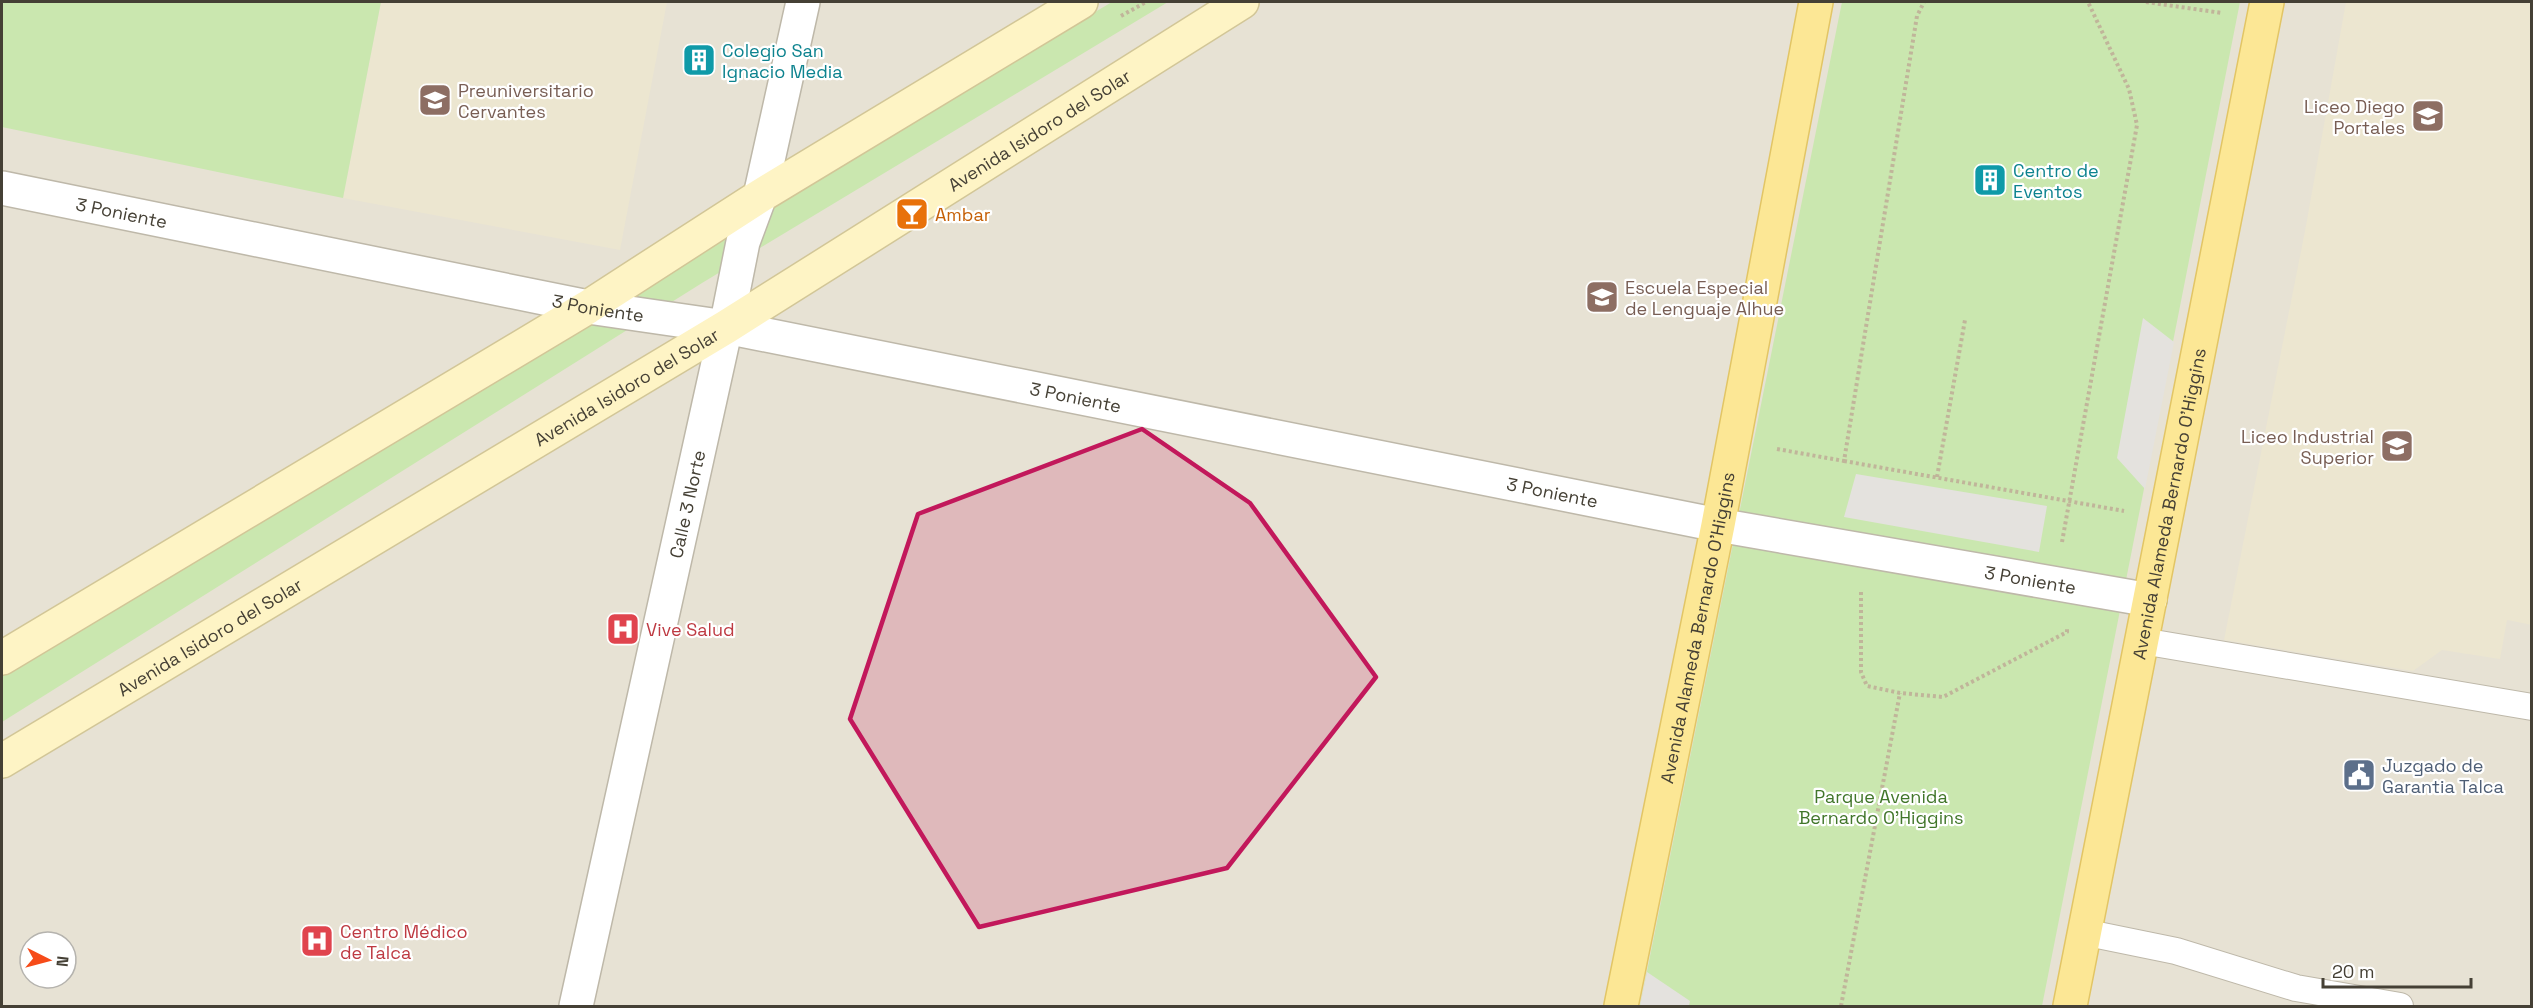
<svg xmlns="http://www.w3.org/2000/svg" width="2533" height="1008" font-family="'Space Grotesk',sans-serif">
<rect width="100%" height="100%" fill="#f3f0e6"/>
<!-- residential -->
<path fill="#e7e2d4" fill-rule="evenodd" d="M2,2h2529v1004h-2529zM30,942h36v36h-36z"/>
<!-- education -->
<path fill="#ece6d0" d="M381,2h286l-47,248 -277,-52z
M2346,2h185l1,623 -25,-5 -7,39 -58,-9 -29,21 -189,-31 81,-409z"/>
<!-- green -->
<path fill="#cae7af" d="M2,2h379l-38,196 -341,-71z
M1112,2h56l-466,281 -700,439v-48l756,-464z
M1842,2h398l-198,1004h-402z"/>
<!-- parking -->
<path fill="#e4e2de" d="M2143,318l31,24 -29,147 -28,-31z
M1856,474l191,32 -8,46 -195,-35z
M1647,972l43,29 -1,5h-49z"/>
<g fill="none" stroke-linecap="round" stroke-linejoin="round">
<!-- service casing -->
<g stroke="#beb8a9" stroke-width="28">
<path id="service" d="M2142,641l390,66
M2083,932l93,19 120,37 104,18"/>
</g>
<!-- minor casing -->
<g stroke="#beb8a9" stroke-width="36">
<g id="minor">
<path id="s1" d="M2,188l586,119 138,20 992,198 432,75"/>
<path id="s2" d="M576,1006l150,-679 17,-85 17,-46 43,-194"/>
</g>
</g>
<!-- secondary casing -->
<g stroke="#d2c697" stroke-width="36">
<g id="secondary">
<path d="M2,658l586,-351 172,-111 321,-194"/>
<path id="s3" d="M2,761l724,-434 516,-325"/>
</g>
</g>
<!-- primary casing -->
<g stroke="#e2c565" stroke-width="36">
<g id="primary">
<path id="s4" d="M1621,1006l97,-481 98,-523"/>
<path id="s5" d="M2070,1006l197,-1004"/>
</g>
</g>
<!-- path -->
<path stroke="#c0b59a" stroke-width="4" stroke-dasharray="3 3" stroke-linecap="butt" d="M2146,2l76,11
M1121,16l25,-14
M1777,449l67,12 73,-445 7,-14
M1844,461l280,50
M1937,477l28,-157
M2062,542l75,-417 -8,-36 -41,-87
M1861,592v80l6,14 33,7 43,4 124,-65v-4
M1841,1006l59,-313"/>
<!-- service -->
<use href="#service" stroke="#fff" stroke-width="26"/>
<!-- minor -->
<use href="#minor" stroke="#fff" stroke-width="33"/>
<!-- secondary -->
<use href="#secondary" stroke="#fef4c5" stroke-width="33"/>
<!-- primary -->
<use href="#primary" stroke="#fce795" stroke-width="33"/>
</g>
<!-- marked area -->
<path fill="#c2185b" fill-opacity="0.2" stroke="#c2185b" stroke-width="4.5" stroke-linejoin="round" d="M1142,429l108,74 126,174 -149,191 -248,59 -129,-208 68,-205z"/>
<!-- icons -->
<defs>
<g id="building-square" transform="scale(1.725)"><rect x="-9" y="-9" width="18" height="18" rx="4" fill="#0f9aa8" stroke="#fff"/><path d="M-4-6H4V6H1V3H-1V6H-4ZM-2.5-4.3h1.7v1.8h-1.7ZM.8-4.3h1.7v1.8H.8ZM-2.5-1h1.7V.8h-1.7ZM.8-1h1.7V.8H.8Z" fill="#fff"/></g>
<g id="university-square" transform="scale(1.725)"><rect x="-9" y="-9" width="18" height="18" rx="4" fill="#8d6e63" stroke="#fff"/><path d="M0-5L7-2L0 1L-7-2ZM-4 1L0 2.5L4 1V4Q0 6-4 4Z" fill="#fff"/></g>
<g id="school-square" transform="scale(1.725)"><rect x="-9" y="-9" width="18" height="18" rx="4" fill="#8d6e63" stroke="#fff"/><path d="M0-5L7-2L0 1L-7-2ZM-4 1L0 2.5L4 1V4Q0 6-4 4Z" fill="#fff"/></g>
<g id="bar-square" transform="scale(1.725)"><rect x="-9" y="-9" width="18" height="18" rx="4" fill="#e8710a" stroke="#fff"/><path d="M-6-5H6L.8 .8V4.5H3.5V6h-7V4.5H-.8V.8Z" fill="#fff"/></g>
<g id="hospital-square" transform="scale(1.725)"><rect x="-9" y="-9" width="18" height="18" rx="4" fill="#e0444e" stroke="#fff"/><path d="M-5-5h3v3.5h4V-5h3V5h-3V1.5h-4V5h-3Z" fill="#fff"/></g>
<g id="civic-square" transform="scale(1.725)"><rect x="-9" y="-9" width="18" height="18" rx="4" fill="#5c6f8a" stroke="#fff"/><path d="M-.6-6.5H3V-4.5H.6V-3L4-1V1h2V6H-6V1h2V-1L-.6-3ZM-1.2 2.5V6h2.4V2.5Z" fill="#fff"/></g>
</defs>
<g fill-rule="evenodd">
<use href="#building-square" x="699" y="60"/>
<use href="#university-square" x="435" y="100"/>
<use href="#school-square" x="2428" y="116"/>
<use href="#building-square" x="1990" y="180"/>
<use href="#bar-square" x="912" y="214"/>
<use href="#school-square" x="1602" y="297"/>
<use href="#school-square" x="2397" y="446"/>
<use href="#hospital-square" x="623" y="629"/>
<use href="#civic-square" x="2359" y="775"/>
<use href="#hospital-square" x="317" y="941"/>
</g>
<g text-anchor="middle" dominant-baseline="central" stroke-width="4.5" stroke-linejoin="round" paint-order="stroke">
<!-- culture labels -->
<g font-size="18" fill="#0d838f" stroke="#fff" text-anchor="start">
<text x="722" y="50">Colegio San<tspan x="722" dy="21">Ignacio Media</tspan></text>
<text x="2013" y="170">Centro de<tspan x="2013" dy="21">Eventos</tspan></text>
</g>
<!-- education labels -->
<g font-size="18" fill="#785e54" stroke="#fff" text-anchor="start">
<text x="458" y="90">Preuniversitario<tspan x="458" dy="21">Cervantes</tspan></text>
<text x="2405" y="106" text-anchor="end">Liceo Diego<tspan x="2405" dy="21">Portales</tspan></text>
<text x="1625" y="287">Escuela Especial<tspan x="1625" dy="21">de Lenguaje Alhue</tspan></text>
<text x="2374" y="436" text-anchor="end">Liceo Industrial<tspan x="2374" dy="21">Superior</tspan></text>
</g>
<!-- street labels -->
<g font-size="18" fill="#454035" stroke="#fff">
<text stroke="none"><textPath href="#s3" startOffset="1214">Avenida Isidoro del Solar</textPath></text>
<text stroke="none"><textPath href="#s1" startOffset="122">3 Poniente</textPath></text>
<text stroke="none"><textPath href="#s1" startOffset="608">3 Poniente</textPath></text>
<text stroke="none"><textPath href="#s3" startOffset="728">Avenida Isidoro del Solar</textPath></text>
<text stroke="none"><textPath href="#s1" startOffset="1094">3 Poniente</textPath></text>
<text stroke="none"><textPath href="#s1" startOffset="1580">3 Poniente</textPath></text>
<text stroke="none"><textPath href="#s2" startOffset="514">Calle 3 Norte</textPath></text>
<text stroke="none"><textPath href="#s5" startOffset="512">Avenida Alameda Bernardo O'Higgins</textPath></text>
<text stroke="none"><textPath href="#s1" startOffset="2066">3 Poniente</textPath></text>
<text stroke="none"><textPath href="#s4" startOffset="386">Avenida Alameda Bernardo O'Higgins</textPath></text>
<text stroke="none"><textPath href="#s3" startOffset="242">Avenida Isidoro del Solar</textPath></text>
</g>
<!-- food labels -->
<g font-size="18" fill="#c56008" stroke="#fff" text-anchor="start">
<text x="935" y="214">Ambar</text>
</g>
<!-- health labels -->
<g font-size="18" fill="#be3a42" stroke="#fff" text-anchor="start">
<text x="646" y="629">Vive Salud</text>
<text x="340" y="931">Centro Médico<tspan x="340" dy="21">de Talca</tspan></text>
</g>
<!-- service labels -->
<g font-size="18" fill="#4e5e75" stroke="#fff" text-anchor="start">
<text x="2382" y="765">Juzgado de<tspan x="2382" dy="21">Garantia Talca</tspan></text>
</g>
<!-- park labels -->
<g font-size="18" fill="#41762a" stroke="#fff">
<text x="1881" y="796">Parque Avenida<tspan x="1881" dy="21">Bernardo O'Higgins</tspan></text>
</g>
</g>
<!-- border -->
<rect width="2533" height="1008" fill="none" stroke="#454035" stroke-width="6"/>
<!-- north arrow -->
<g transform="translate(48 960) rotate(96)"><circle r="28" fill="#ffffff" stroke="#b5b3ae" stroke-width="1.5"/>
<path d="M0-4.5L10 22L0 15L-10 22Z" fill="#f64b19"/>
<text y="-9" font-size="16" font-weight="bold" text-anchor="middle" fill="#454035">N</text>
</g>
<!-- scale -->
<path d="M2323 978v9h148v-9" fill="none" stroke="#454035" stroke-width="3"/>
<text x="2332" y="978" font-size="18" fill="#454035" stroke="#ffffff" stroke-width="4.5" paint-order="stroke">20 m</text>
</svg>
